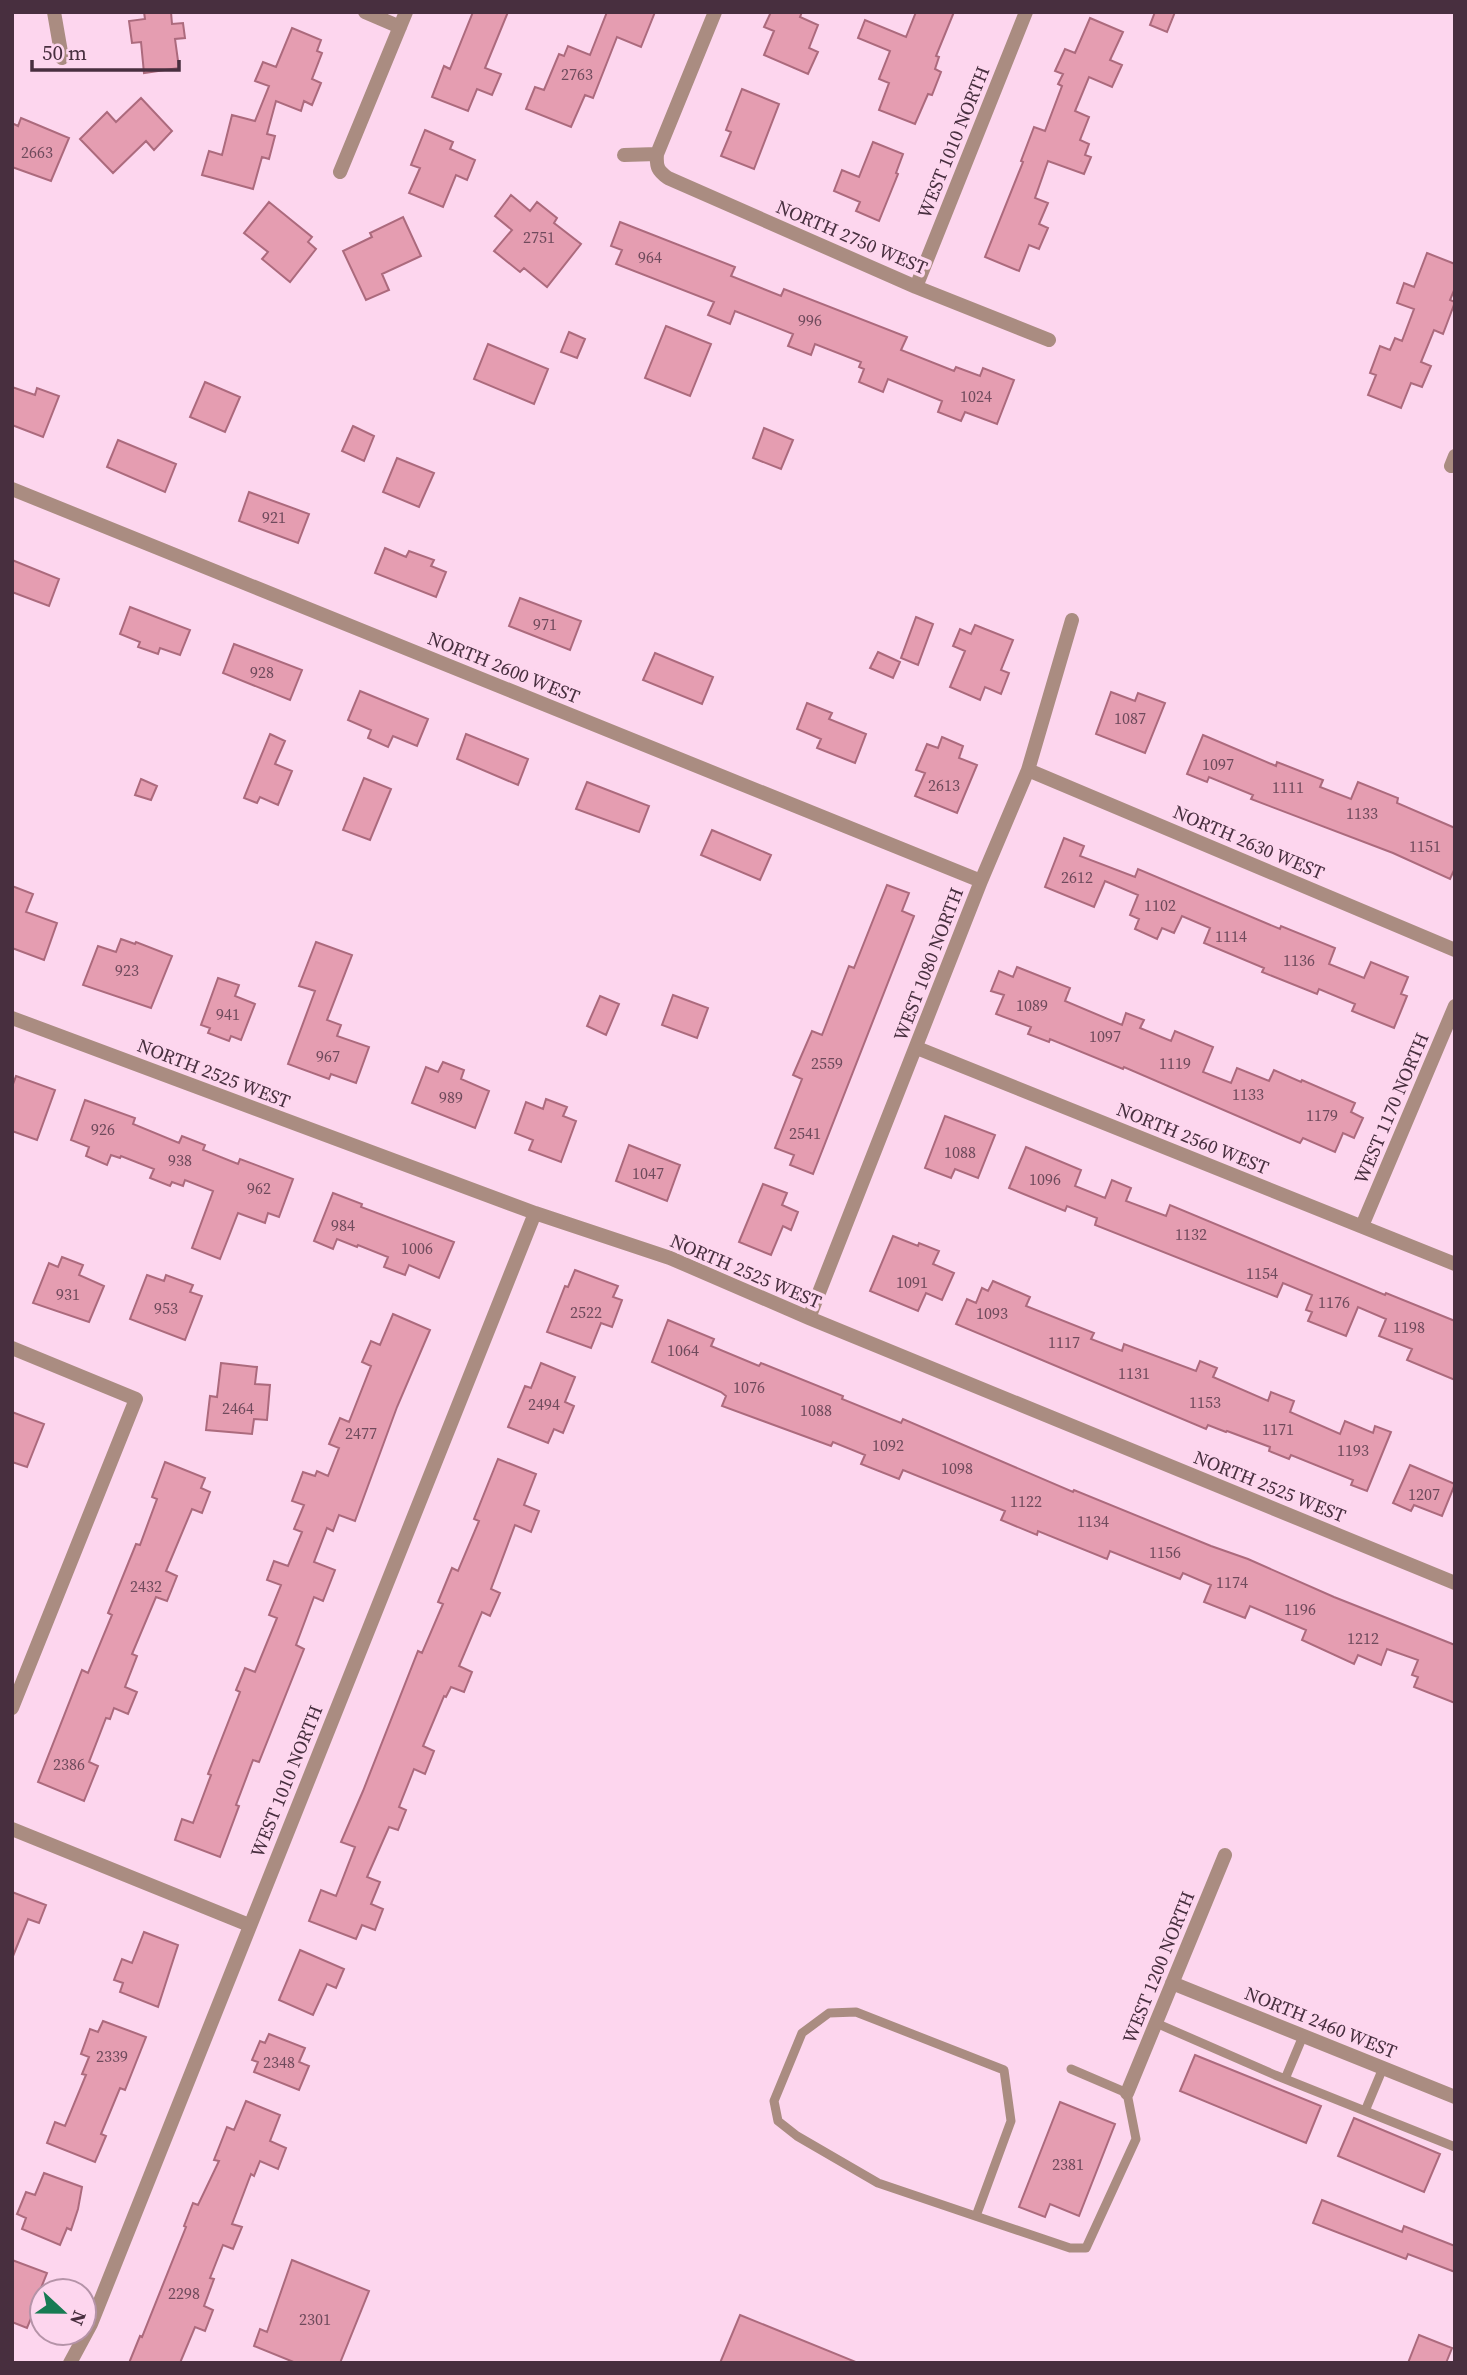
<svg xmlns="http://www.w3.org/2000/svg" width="1467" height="2375" font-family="'Source Serif 4',serif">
<rect width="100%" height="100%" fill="#fdd6ee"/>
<!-- building -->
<path fill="#e59db1" stroke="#ac6a7d" stroke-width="2" d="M144,12h27l1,12 11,-1 2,15 -10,1 4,29 -35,5 -3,-31 -9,1 -3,-22 16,-2z
M473,12h35l-23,56 16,6 -9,21 -15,-6 -9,22 -36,-14 12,-31 6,3z
M607,12h48l-14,35 -24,-10 -24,61 -8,-3 -14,32 -45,-18 9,-22 9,3 15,-36 5,2 4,-10 22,9z
M771,12h31l-2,5 18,8 -9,23 9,4 -10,22 -44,-19 10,-24 -10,-4z
M916,12h38l-18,44 3,1 -4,12 6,3 -9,23 -4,-1 -13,30 -36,-14 10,-27 -10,-4 11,-28 -32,-13 7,-18 41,17z
M1155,12h20l-8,20 -17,-7z
M1090,18l33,14 -13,28 12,5 -10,22 -23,-10 -14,34 14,6 -9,23 9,4 -4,11 6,2 -7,17 -36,-13 -13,37 13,5 -9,21 9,4 -9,21 -10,-4 -10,26 -34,-14 38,-95 -2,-1 13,-34 11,4 17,-45 -4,-2 5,-10 -8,-3 10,-22 10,4z
M292,28l29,12 -4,11 5,2 -10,26 9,4 -9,22 -8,-4 -3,10 -25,-10 -9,33 8,2 -6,23 -7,-2 -9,32 -51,-14 7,-24 13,4 10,-40 23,6 14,-35 -14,-5 8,-19 13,5z
M742,89l37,15 -25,65 -33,-13 10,-24 -5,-2z
M141,98l31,33 -18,19 -8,-9 -33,32 -33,-34 27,-27 9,10z
M21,118l48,20 -18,43 -39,-14v-44l6,3z
M425,130l28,12 -3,7 25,11 -8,20 -11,-5 -13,32 -34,-14 11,-25 -9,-3z
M873,142l30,12 -7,19 2,1 -19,47 -23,-10 4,-9 -26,-11 8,-21 17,7z
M511,195l19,16 7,-9 20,16 -3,5 27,21 -34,43 -23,-19 -4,4 -26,-21 18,-21 -17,-14z
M269,202l43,35 -4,5 8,7 -26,33 -28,-23 6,-7 -24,-19z
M403,217l18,39 -39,18 7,16 -23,10 -23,-49 29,-14 -2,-4z
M620,222l115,45 -4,9 50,20 3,-7 123,48 -6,13 53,21 2,-4 24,9 3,-8 31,12 -17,44 -32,-12 -4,9 -23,-9 4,-11 -54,-22 -5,13 -24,-10 5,-13 -5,-2 2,-5 -46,-18 -4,11 -23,-9 5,-12 -58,-23 -5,13 -22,-9 6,-13 -98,-38 6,-14 -11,-4z
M1427,253l28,11v24l-5,12 5,2 -12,32 -9,-4 -13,32 10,4 -9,21 -11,-4 -10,25 -33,-13 8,-20 -6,-2 10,-27 10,4 5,-12 7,3 12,-32 -17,-6 7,-20 10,4z
M666,326l45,18 -21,52 -45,-18z
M569,332l16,7 -8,19 -16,-6z
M488,344l60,25 -14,35 -60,-25z
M205,382l35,15 -15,35 -35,-15z
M12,387l23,8 2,-7 22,8 -16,41 -31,-12z
M353,426l21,10 -10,25 -22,-10z
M764,428l29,12 -12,29 -28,-11z
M118,440l58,24 -11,28 -58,-25z
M397,458l37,15 -15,34 -36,-15z
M249,492l60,22 -11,29 -59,-22z
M385,548l21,9 3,-6 25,9 -3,6 15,6 -10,25 -61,-24z
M12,560l47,19 -10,27 -37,-14z
M520,598l61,23 -11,29 -61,-24z
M130,607l60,23 -10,25 -20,-7 -2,6 -20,-7 2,-5 -20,-8z
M916,617l17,7 -15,41 -17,-7z
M975,625l38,15 -12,30 8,3 -8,21 -16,-7 -5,13 -30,-13 15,-36 -12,-5 7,-17 11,5z
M234,644l68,26 -12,30 -67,-27z
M878,652l22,10 -7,16 -23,-10z
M655,653l58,24 -11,27 -59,-24z
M360,691l68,28 -11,27 -24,-10 -5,11 -20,-9 3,-8 -23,-10z
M1111,692l24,9 3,-8 27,10 -20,50 -49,-19z
M807,703l25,10 -3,6 37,15 -11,29 -38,-15 4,-9 -24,-10z
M270,734l15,7 -10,23 17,7 -14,34 -18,-8 -3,6 -13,-5z
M466,734l62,25 -10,26 -61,-26z
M1203,735l73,31 1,-4 46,18 -3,7 31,12 7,-17 40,16 -1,5 58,25v40l-5,11 -57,-26 -142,-54 2,-4 -44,-18 -2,5 -20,-8z
M942,737l21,9 -4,12 18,7 -20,48 -42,-17 10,-23 -9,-3 11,-26 11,4z
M364,778l27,11 -21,51 -27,-10z
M141,779l16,7 -6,14 -16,-5z
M587,782l62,24 -10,26 -63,-23z
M712,830l59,25 -11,25 -59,-25z
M1064,838l20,8 -4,10 55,21 3,-8 142,60 1,-3 54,22 -6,16 35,14 7,-16 37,15 -7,17 6,2 -13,32 -42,-17 3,-7 -36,-15 -2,5 -55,-22 2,-4 -60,-25 6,-15 -28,-12 -8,17 -12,-5 -5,11 -22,-10 4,-10 -9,-4 8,-20 -33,-14 -11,26 -49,-20z
M887,885l22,8 -7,18 12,5 -101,258 -23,-9 4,-10 -19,-7 27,-69 -9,-4 19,-44 10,4 27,-69 5,2z
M12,886l21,8 -7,18 31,11 -13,37 -32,-12z
M121,939l14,5 1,-2 36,14 -21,52 -68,-23 15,-39 18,6z
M316,942l36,13 -25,65 14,5 -4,11 32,11 -13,36 -25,-9 -2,5 -41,-15 27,-73 -16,-5z
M1017,967l53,21 -5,13 57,24 4,-12 18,7 -4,8 31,13 4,-10 38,16 -10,25 28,11 6,-15 32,13 5,-11 27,12 1,-2 53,23 -4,9 12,6 -9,20 -11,-5 -8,19 -32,-14 -3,5 -176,-76 -1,2 -73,-30 -1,3 -21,-8 3,-7 -35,-13 8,-19 -13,-4 8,-20 14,6z
M218,978l21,7 -4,11 20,8 -14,36 -10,-4 -2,5 -21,-8 2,-5 -9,-3z
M673,995l35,13 -11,30 -35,-13z
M600,996l19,8 -13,31 -19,-9z
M443,1062l21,8 -3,9 28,12 -14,37 -63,-25 14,-36 12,5z
M16,1076l39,14 -18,50 -25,-9v-44z
M546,1099l21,8 -4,9 13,5 -15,41 -32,-12 4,-10 -18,-7 11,-31 17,7z
M85,1100l50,18 -2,6 46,19 3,-7 23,9 -2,5 35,14 2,-5 53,20 -14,38 -11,-4 -3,10 -27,-10 -18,46 -28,-11 21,-57 -28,-11 -2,6 -11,-4 -2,4 -20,-8 4,-9 -33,-13 -1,2 -9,-3 -4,10 -21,-9 3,-9 -18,-7z
M945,1116l50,19 -17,43 -23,-9 -4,9 -26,-10z
M629,1145l51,20 -13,36 -51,-20z
M1026,1147l55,23 -6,16 30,12 7,-18 19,8 -5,13 40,15 4,-11 215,90 1,-2 69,28v59l-48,-20 5,-11 -33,-13 7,-17 -28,-12 -12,29 -38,-15 4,-9 -6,-2 6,-15 -29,-12 -6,14 -182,-72 2,-7 -30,-12 -2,5 -56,-23z
M763,1184l24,9 -5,12 16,7 -7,18 -8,-4 -12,29 -32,-13z
M333,1193l29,11 -1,3 93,35 -15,36 -30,-13 -4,10 -21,-8 4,-10 -30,-12 -1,2 -20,-8 -4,10 -19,-8z
M893,1236l25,10 1,-3 20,8 -6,13 21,9 -12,27 -16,-7 -8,18 -48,-20z
M62,1257l21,8 -4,10 25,11 -15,36 -56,-19 16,-40 9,4z
M575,1270l43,16 -5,11 9,3 -10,27 -11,-4 -10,25 -44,-16 18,-46 3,1z
M147,1275l17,6 2,-6 27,10 -3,7 12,4 -17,44 -55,-21z
M993,1281l37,16 -4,9 68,27 -3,6 31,12 2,-7 72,27 4,-10 17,7 -4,9 55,24 3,-9 23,9 -4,11 50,22 5,-13 28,12 2,-7 16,6 -24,59 -16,-6 2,-5 -62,-25 -2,4 -20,-8 1,-4 -43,-16 -1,1 -18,-7 -2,4 -250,-105 11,-25 9,4 6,-15 6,3z
M393,1314l37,16 -33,77 -42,114 -16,-6 -6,16 -6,-3 -13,34 21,8 -12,31 -9,-4 -18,48 8,4 -45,113 -6,-2 -17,45 3,1 -19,51 -45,-17 7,-21 11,4 18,-48 -3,-1 32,-82 -4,-2 9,-22 10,4 22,-54 -8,-3 12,-30 -14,-5 7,-19 14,5 14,-34 -8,-3 10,-24 -12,-4 11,-29 12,4 2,-5 11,5 11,-28 -10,-4 11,-26 9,4 22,-56 -9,-4 9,-21 9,4z
M668,1320l46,19 -3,7 48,20 2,-3 82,33 -1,3 59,24 2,-4 170,73 1,-2 137,56 37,13 86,38 121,48v58l-41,-16 4,-10 -6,-2 6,-15 -31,-11 -6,16 -23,-10 -4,9 -52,-24 4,-10 -56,-24 -5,12 -41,-16 7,-17 -28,-12 -3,6 -70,-28 -3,8 -69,-28 -1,4 -36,-15 4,-9 -102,-41 -4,9 -38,-15 4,-9 -32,-13 -2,4 -109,-40 4,-10 -5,-4 -69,-30z
M221,1363l36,4 -2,17 15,1 -3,35 -13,-1 -2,15 -46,-4 4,-34 7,1z
M541,1363l34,14 -10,25 9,4 -11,27 -9,-4 -6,14 -40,-16 17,-41 6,2z
M12,1412l32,12 -17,43 -15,-5z
M498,1459l38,15 -12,31 15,6 -8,21 -16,-7 -24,64 9,4 -10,23 -8,-4 -23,54 13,6 -8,20 -13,-5 -5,10 -2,-1 -21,50 11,5 -9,23 -11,-5 -15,38 7,3 -8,20 -9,-3 -22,50 13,5 -9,22 12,5 -8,21 -13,-5 -6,14 -47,-18 12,-31 15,6 19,-49 -14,-5 22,-51 55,-140 4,2 21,-49 -5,-2 14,-34 6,3 21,-50 -5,-2z
M165,1462l40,16 -4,10 9,4 -8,21 -10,-4 -26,62 11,5 -10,25 -11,-4 -24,57 5,2 -12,31 12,5 -9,22 -14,-6 -4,11 -4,-1 -17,44 9,4 -14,35 -46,-19 44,-112 6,3 24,-58 -4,-2 28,-69 4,1 17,-46 -5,-2z
M1410,1465l45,19 -13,32 -28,-11 -3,6 -18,-8z
M12,1892l34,13 -7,18 -11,-4 -15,37z
M144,1932l34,13 -20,62 -38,-15 3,-9 -9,-3 8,-21 10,4z
M300,1950l44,19 -8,19 -9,-4 -14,31 -34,-15z
M103,2021l43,16 -21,53 -5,-2 -19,46 5,2 -11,26 -48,-19 8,-21 10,4 21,-51 -4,-1 7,-17 -8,-3 9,-25 8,3z
M269,2034l36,14 -6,14 10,4 -10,24 -45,-18 4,-10 -6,-2 8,-19 5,2z
M1195,2055l126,51 -15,37 -126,-52z
M246,2101l34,14 -10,26 16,7 -8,21 -18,-8 -6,15 -3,-2 -19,50 10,3 -9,22 -10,-4 -13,33 4,1 -10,27 9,4 -8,21 -10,-4 -15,36h-51l11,-27 2,1 44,-110 -2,-1 9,-23 5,2 21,-44 -5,-1 13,-33 7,3z
M1060,2102l55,22 -36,92 -29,-12 -5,13 -26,-10z
M1354,2118l86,36 -16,38 -86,-36z
M44,2173l38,14 -4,22 -7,21 -4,-2 -7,17 -38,-16 4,-11 -9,-4 9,-22 9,3z
M1322,2200l80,32 2,-6 51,20v26l-47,-18 -2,5 -93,-36z
M12,2260l35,13 -6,15 2,1 -16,39 -15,-6z
M292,2260l77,31 -29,72h-44l-42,-17 6,-17 7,3z
M740,2315l116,47 -1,1h-135z
M1419,2335l33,13 -6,15h-38z"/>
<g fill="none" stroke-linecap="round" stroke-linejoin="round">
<!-- service -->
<path stroke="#aa8c81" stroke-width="9" d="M1156,2023l119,52 180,72
M1285,2079l18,-43
M1365,2111l18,-43
M976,2216l35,-95 -7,-51 -148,-58 -27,1 -27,20 -28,68 4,20 19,15 81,47 192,65h16l50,-109 -9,-46 -56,-24"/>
<!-- minor -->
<path stroke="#aa8c81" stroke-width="14" d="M54,12l8,46
M365,12l35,15
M657,154c-1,13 1,17 11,24l248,109 133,53
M624,155l33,-1 58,-142
M340,172l66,-160
M916,287l110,-275
M1451,466l4,-10
M12,489l969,392
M1028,770l427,180
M12,1018l523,195 135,45 139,60 646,265
M917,1048l538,216
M1362,1226l93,-220
M809,1318l172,-437 47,-111 44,-150
M12,1348l124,51 -124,309
M12,1829l237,96
M1172,1983l283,114
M1127,2093l98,-238
M70,2363l21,-39 444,-1111"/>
</g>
<g text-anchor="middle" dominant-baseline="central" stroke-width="7" stroke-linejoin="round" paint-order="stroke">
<!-- number labels -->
<g font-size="16" fill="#6f4a5c">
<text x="577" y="74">2763</text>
<text x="37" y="152">2663</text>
<text x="539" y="237">2751</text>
<text x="650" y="257">964</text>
<text x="810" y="320">996</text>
<text x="976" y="396">1024</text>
<text x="274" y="517">921</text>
<text x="545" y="624">971</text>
<text x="262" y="672">928</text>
<text x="1130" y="718">1087</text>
<text x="1218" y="764">1097</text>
<text x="944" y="785">2613</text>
<text x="1288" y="787">1111</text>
<text x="1362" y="813">1133</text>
<text x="1425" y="846">1151</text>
<text x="1077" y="877">2612</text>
<text x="1160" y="905">1102</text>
<text x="1231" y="936">1114</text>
<text x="1299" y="960">1136</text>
<text x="127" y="970">923</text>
<text x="1032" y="1005">1089</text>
<text x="228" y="1014">941</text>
<text x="1105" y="1036">1097</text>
<text x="328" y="1056">967</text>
<text x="827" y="1063">2559</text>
<text x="1175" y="1063">1119</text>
<text x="1248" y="1094">1133</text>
<text x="451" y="1097">989</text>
<text x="1322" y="1115">1179</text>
<text x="103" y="1129">926</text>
<text x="805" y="1133">2541</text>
<text x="960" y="1152">1088</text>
<text x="180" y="1160">938</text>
<text x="648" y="1173">1047</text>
<text x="1045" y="1179">1096</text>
<text x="259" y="1188">962</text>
<text x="343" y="1225">984</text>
<text x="1191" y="1234">1132</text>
<text x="417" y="1248">1006</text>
<text x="1262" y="1273">1154</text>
<text x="912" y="1282">1091</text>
<text x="68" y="1294">931</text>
<text x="1334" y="1302">1176</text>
<text x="166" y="1308">953</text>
<text x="586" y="1312">2522</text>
<text x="992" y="1313">1093</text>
<text x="1409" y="1327">1198</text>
<text x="1064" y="1342">1117</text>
<text x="683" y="1350">1064</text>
<text x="1134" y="1373">1131</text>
<text x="749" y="1387">1076</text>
<text x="1205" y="1402">1153</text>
<text x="544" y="1404">2494</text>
<text x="238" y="1408">2464</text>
<text x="816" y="1410">1088</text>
<text x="1278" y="1429">1171</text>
<text x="361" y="1433">2477</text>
<text x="888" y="1445">1092</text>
<text x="1353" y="1450">1193</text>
<text x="957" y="1468">1098</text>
<text x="1424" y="1494">1207</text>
<text x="1026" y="1501">1122</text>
<text x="1093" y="1521">1134</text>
<text x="1165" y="1552">1156</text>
<text x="1232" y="1582">1174</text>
<text x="146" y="1586">2432</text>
<text x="1300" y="1609">1196</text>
<text x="1363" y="1638">1212</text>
<text x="69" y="1764">2386</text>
<text x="112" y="2056">2339</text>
<text x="279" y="2062">2348</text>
<text x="1068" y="2164">2381</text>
<text x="184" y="2293">2298</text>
<text x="315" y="2319">2301</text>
</g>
<!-- street labels -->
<g font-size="19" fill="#482f3f" stroke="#fdd6ee">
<text transform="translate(953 142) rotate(-68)">WEST 1010 NORTH</text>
<text transform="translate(852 237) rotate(23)">NORTH 2750 WEST</text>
<text transform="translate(504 667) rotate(22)">NORTH 2600 WEST</text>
<text transform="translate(1249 842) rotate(23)">NORTH 2630 WEST</text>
<text transform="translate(928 964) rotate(-69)">WEST 1080 NORTH</text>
<text transform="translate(214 1073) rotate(21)">NORTH 2525 WEST</text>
<text transform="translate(1391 1108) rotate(-67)">WEST 1170 NORTH</text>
<text transform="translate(1193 1138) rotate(22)">NORTH 2560 WEST</text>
<text transform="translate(746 1271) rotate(23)">NORTH 2525 WEST</text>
<text transform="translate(1270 1486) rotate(22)">NORTH 2525 WEST</text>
<text transform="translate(286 1781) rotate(-68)">WEST 1010 NORTH</text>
<text transform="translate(1158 1967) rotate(-68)">WEST 1200 NORTH</text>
<text transform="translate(1321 2022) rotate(22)">NORTH 2460 WEST</text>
</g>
</g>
<!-- border -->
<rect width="1467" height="2375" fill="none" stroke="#482f3f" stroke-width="28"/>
<!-- north arrow -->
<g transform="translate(63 2312) rotate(112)"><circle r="33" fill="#fdd6ee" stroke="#b593a8" stroke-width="2"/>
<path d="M0-5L12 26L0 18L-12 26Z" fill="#187b53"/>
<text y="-10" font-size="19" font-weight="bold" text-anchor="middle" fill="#482f3f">N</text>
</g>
<!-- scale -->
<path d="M32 60v10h147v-10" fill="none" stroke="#482f3f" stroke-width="3.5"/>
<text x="42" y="60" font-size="21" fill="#482f3f" stroke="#fdd6ee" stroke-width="5" paint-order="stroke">50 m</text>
</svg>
